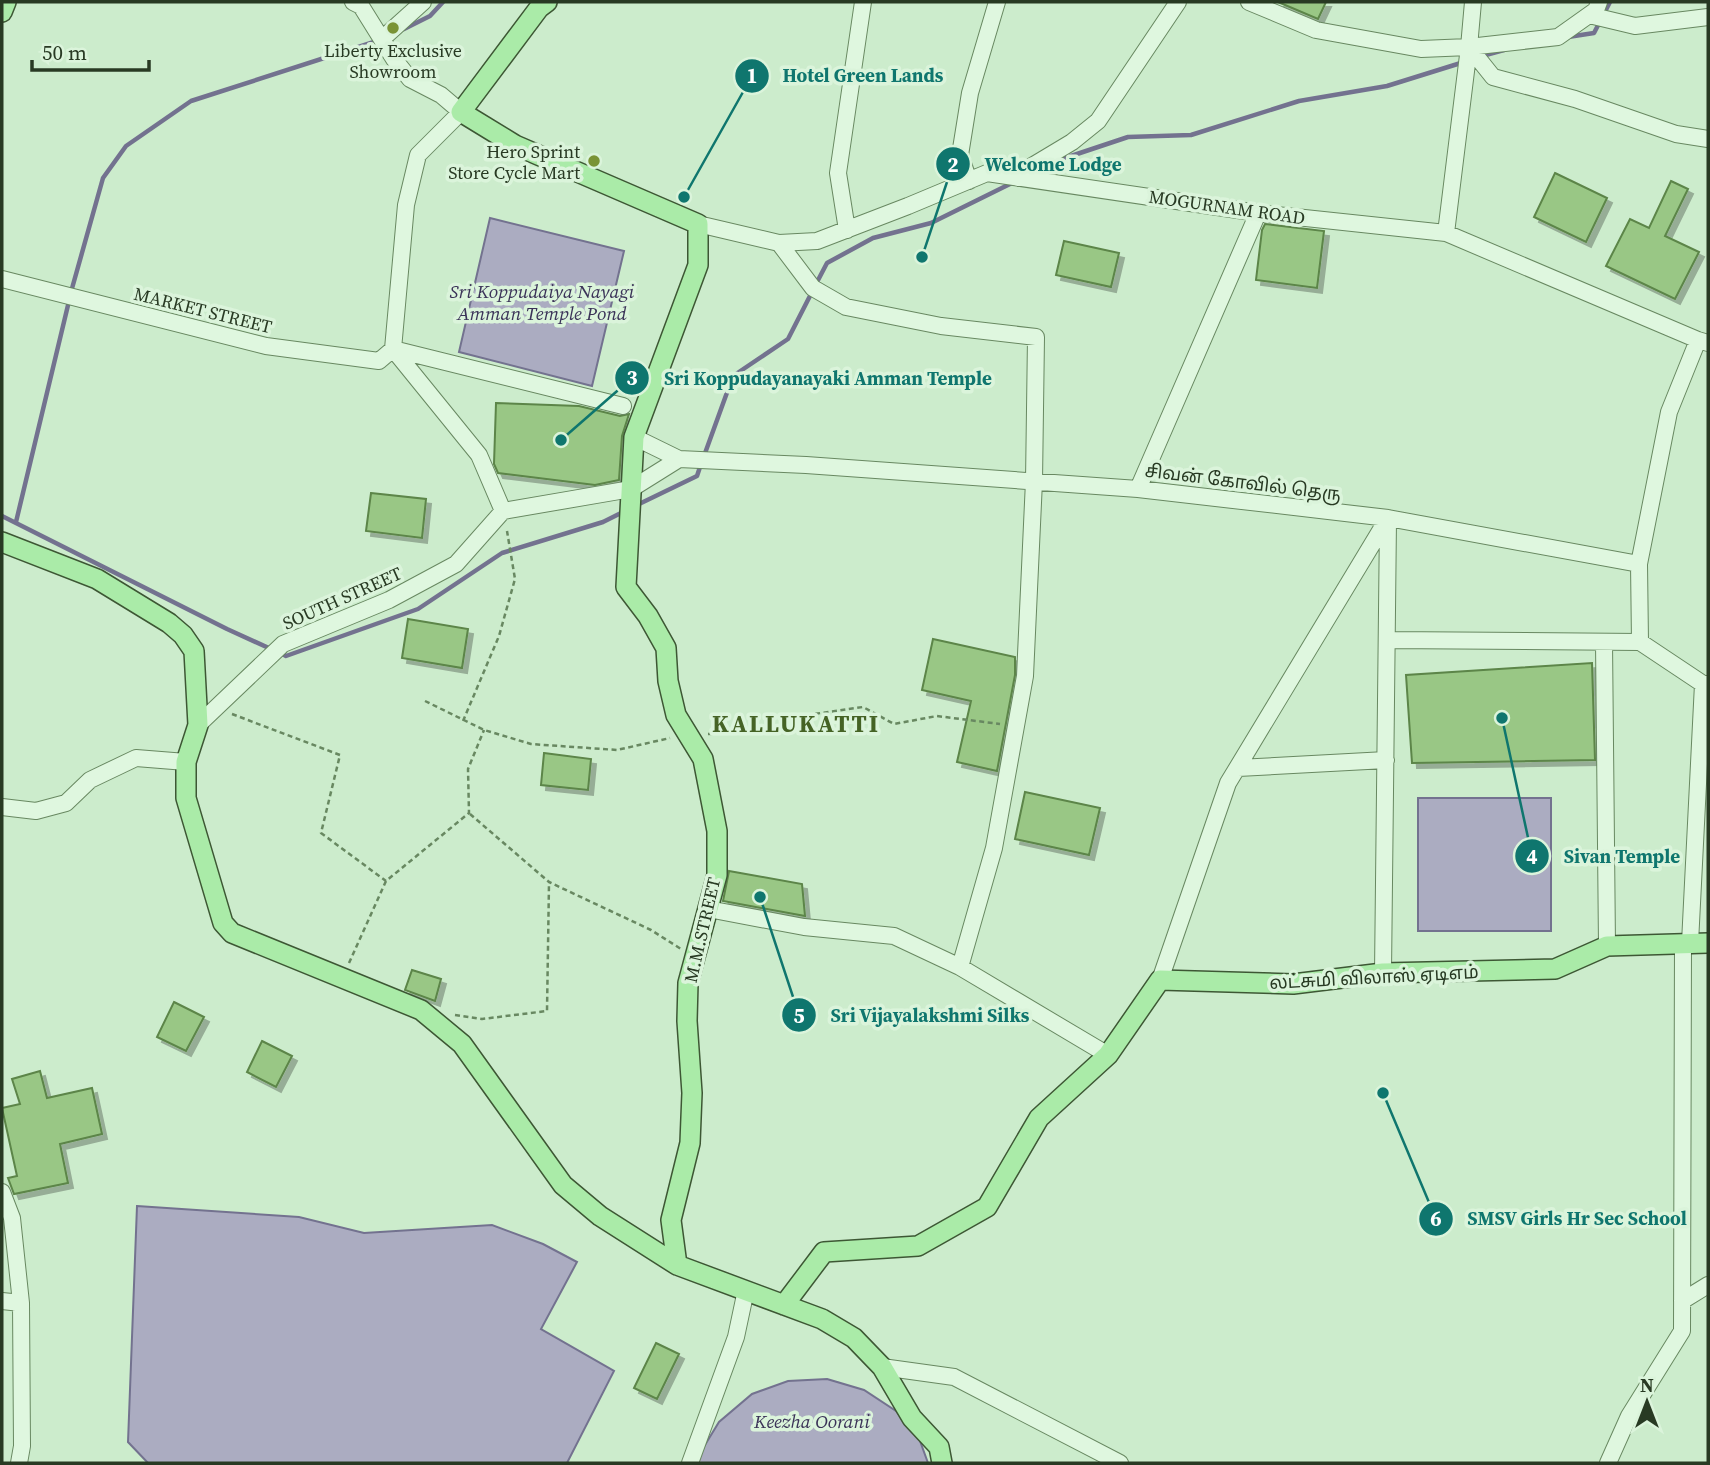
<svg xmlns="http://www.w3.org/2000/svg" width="1710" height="1465" font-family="'Source Serif 4','Noto Sans Tamil',serif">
<defs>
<filter id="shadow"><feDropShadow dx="5" dy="5" stdDeviation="0" flood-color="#0004"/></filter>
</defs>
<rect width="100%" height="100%" fill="#cceccc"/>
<!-- water -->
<path fill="#abacc1" stroke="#73728f" stroke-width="2" d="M490,218l134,33 -32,135 -133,-34z
M1418,798h133v133h-133z
M137,1206l162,11 65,16 128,-8 51,19 34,18 -36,67 73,42 -47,92h-419l-20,-21z
M827,1379l37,11 32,21 24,30 8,22h-232l1,-5 22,-36 33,-28 36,-13z"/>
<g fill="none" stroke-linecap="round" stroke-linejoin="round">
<!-- stream -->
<path stroke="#73728f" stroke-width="4.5" d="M404,29l26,-13 13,-14
M1568,37l26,-4 16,-31
M1482,56l22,-6
M1053,162l75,-25 63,-2 108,-34 88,-15 77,-24
M816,284l11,-21 46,-25 58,-15 83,-41
M71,292l32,-114 23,-32 65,-45 186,-60
M704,456l29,-80 55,-37 24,-47
M637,505l60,-29 4,-12
M2,516l225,113 44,20
M16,522l53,-221
M279,652l7,4 132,-47 84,-56 101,-31 20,-10"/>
</g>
<!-- building -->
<path fill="#99c785" stroke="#5c8548" stroke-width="2" filter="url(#shadow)" d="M1278,2h48l-8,17z
M1555,173l52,25 -21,44 -52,-25z
M1671,181l17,8 -23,47 34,16 -24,47 -69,-33 24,-47 19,9z
M1265,224l59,7 -7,57 -61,-8 6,-50z
M1064,241l55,12 -8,34 -55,-12z
M496,403l83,3 41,10 9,-2 -7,22 -3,44 -24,5 -97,-12 -4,-9z
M371,493l55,6 -4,39 -56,-7z
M408,619l60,10 -6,39 -60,-10z
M933,639l82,18v18l-18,96 -40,-9 14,-61 -49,-11z
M1592,663l3,97 -183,3 -6,-88z
M544,753l47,6 -3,31 -47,-5z
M1025,792l75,16 -11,47 -74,-16z
M729,871l73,13 3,32 -82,-15z
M412,970l29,9 -6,22 -30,-11z
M174,1002l30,15 -18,34 -29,-14z
M262,1041l30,15 -16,31 -29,-15z
M40,1071l7,27 45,-10 10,46 -42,10 8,39 -54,11 -6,-16 9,-2 -15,-68 18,-4 -8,-25z
M656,1343l23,11 -22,45 -23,-11z"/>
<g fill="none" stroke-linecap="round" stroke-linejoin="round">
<!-- minor casing -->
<g stroke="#688861" stroke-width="18">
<path id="minor" d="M353,2l8,4 33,53 16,20 31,16 20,17 -43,43 -12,50 -13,144 86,106 24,56 128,-22 48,-30
M1249,2l67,28 105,19 48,-2 89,-10 38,-27 3,-8
M1589,15l46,11 73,-9
M382,39l41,-37
M1469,47l24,30 82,22 101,35 32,5
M1018,178l14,-12 40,-24 26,-21 80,-119
M969,181l-9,-26 10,-62 27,-91
M698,224l81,19 38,-2 91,-35 79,-33 271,40 188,20 252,107 10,3
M847,230l-9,-57 25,-171
M1446,233l23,-186 4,-45
M779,243l34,45 33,19 95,19 95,11 -2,144 -9,195 -31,172 -34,119
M2,279l264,67 113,15 14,-12 230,57
M634,437l45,22 127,6 332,24 250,29 251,46 1,78 63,42h5
M1138,489l120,-276
M1639,564l30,-152 29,-72
M1387,640l253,2
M1604,642l3,304
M198,725l85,-81 106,-44 67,-36 47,-53
M1238,768l148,-8
M2,807l34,4 30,-8 24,-23 46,-22 50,4
M708,909l96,18 90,9 66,31 148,88
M1690,943l13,-259
M1383,973l5,-453
M1160,980l68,-197 160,-265
M2,1192l10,26 9,85 1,143 -3,17
M2,1301l19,2
M1682,1301l26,-16
M882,1367l72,10 166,86
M690,1463l46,-126 10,-47
M1608,1463l21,-47 53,-85 1,-387"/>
</g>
<!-- major casing -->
<g stroke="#3d5734" stroke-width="22">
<path id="major" d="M547,2l-8,6 -78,104 54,33 183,79v41l-64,172 -8,150 22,29 18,32 2,33 8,34 27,44 14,72v44l-29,108 -1,38 5,72 -2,50 -19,77 6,45
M2,12l4,-10
M2,542l95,37 72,44 14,12 11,16 4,74 -12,37v36l37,125 9,10 189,77 41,34 101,141 37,31 77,49 145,54 32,19 28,29 30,51 27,29 3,16
M784,1305l40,-53 94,-6 69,-39 52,-89 69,-63 52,-75 133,4 90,-11 172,-4 52,-23 101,-3"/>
</g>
<!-- path -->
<path stroke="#688861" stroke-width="2.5" stroke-dasharray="5 3.5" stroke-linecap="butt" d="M425,701l59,29 47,14 86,6 53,-12
M232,714l108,41 -19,78 65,48
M463,721l36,-85 16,-57 -8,-48
M708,734l68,-4 38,-16 49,-7 31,17 43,-8 63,8
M470,814l79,68 102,48 30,19
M349,963l37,-82 83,-68 -1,-44 16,-39
M455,1015l27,4 65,-8 2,-128"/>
<!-- minor -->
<use href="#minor" stroke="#dff7df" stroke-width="16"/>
<!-- major -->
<use href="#major" stroke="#aaeba8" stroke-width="19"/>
</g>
<!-- markers -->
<g fill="#799335" stroke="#dbf4db" stroke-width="2.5">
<circle cx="393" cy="28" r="7"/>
<circle cx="594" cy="161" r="7"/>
</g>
<g text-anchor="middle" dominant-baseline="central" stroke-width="7" stroke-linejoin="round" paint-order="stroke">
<!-- poi labels -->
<g font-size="18" fill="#283a23" stroke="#dbf4db">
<text x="393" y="50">Liberty Exclusive<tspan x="393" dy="21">Showroom</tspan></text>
<text x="580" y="151" text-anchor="end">Hero Sprint<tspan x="580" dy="21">Store Cycle Mart</tspan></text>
</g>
<!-- street labels -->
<g font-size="18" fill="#283a23" stroke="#dbf4db">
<text transform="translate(1227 207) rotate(8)">MOGURNAM ROAD</text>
<text transform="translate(203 310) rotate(14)">MARKET STREET</text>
<text transform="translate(1243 482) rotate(7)">சிவன் கோவில் தெரு</text>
<text transform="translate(342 598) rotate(-24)">SOUTH STREET</text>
<text transform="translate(702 930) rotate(-77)">M.M.STREET</text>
<text transform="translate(1374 977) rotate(-3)">லட்சுமி விலாஸ் ஏடிஎம்</text>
</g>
<!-- water labels -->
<g font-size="19" font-style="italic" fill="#3b3358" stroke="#dbf4db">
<text x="542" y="291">Sri Koppudaiya Nayagi<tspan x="542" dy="22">Amman Temple Pond</tspan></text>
<text x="812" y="1421">Keezha Oorani</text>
</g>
<!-- district labels -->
<g font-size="24" font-weight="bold" letter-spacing="2" fill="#456325" stroke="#dbf4db">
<text x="796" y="723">KALLUKATTI</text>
</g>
</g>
<!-- callouts -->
<path fill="none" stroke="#0f766e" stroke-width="2.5" d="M684 197L752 76M922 257L953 164M561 440L632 378M1502 718L1532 856M760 897L799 1015M1383 1093L1436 1219"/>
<g fill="#0f766e" stroke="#dbf4db" stroke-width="2.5">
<circle cx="684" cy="197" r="7"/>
<circle cx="922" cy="257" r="7"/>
<circle cx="561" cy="440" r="7"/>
<circle cx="1502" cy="718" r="7"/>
<circle cx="760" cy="897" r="7"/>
<circle cx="1383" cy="1093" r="7"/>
<circle cx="752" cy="76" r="18"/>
<circle cx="953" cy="164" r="18"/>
<circle cx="632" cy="378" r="18"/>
<circle cx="1532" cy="856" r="18"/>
<circle cx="799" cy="1015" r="18"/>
<circle cx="1436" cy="1219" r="18"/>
</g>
<g font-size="21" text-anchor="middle" font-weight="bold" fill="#fff">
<text x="752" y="83">1</text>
<text x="953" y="172">2</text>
<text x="632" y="385">3</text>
<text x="1532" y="864">4</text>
<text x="799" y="1023">5</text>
<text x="1436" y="1226">6</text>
</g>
<g font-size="19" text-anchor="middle" font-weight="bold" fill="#0f766e" stroke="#dbf4db" stroke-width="7" stroke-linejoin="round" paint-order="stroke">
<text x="863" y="82">Hotel Green Lands</text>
<text x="1053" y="171">Welcome Lodge</text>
<text x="828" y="385">Sri Koppudayanayaki Amman Temple</text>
<text x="1622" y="863">Sivan Temple</text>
<text x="930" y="1022">Sri Vijayalakshmi Silks</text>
<text x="1577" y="1225">SMSV Girls Hr Sec School</text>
</g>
<!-- border -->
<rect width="1710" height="1465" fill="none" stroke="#283a23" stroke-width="7"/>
<!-- north arrow -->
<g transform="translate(1647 1402)" stroke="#dbf4db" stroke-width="5" paint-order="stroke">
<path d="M0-5L12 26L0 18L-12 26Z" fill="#283a23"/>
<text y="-10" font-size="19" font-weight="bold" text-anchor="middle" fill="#283a23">N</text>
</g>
<!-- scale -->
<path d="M32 60v10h117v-10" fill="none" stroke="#283a23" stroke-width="3.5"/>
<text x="42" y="60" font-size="21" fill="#283a23" stroke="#dbf4db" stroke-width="5" paint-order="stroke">50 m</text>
</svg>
